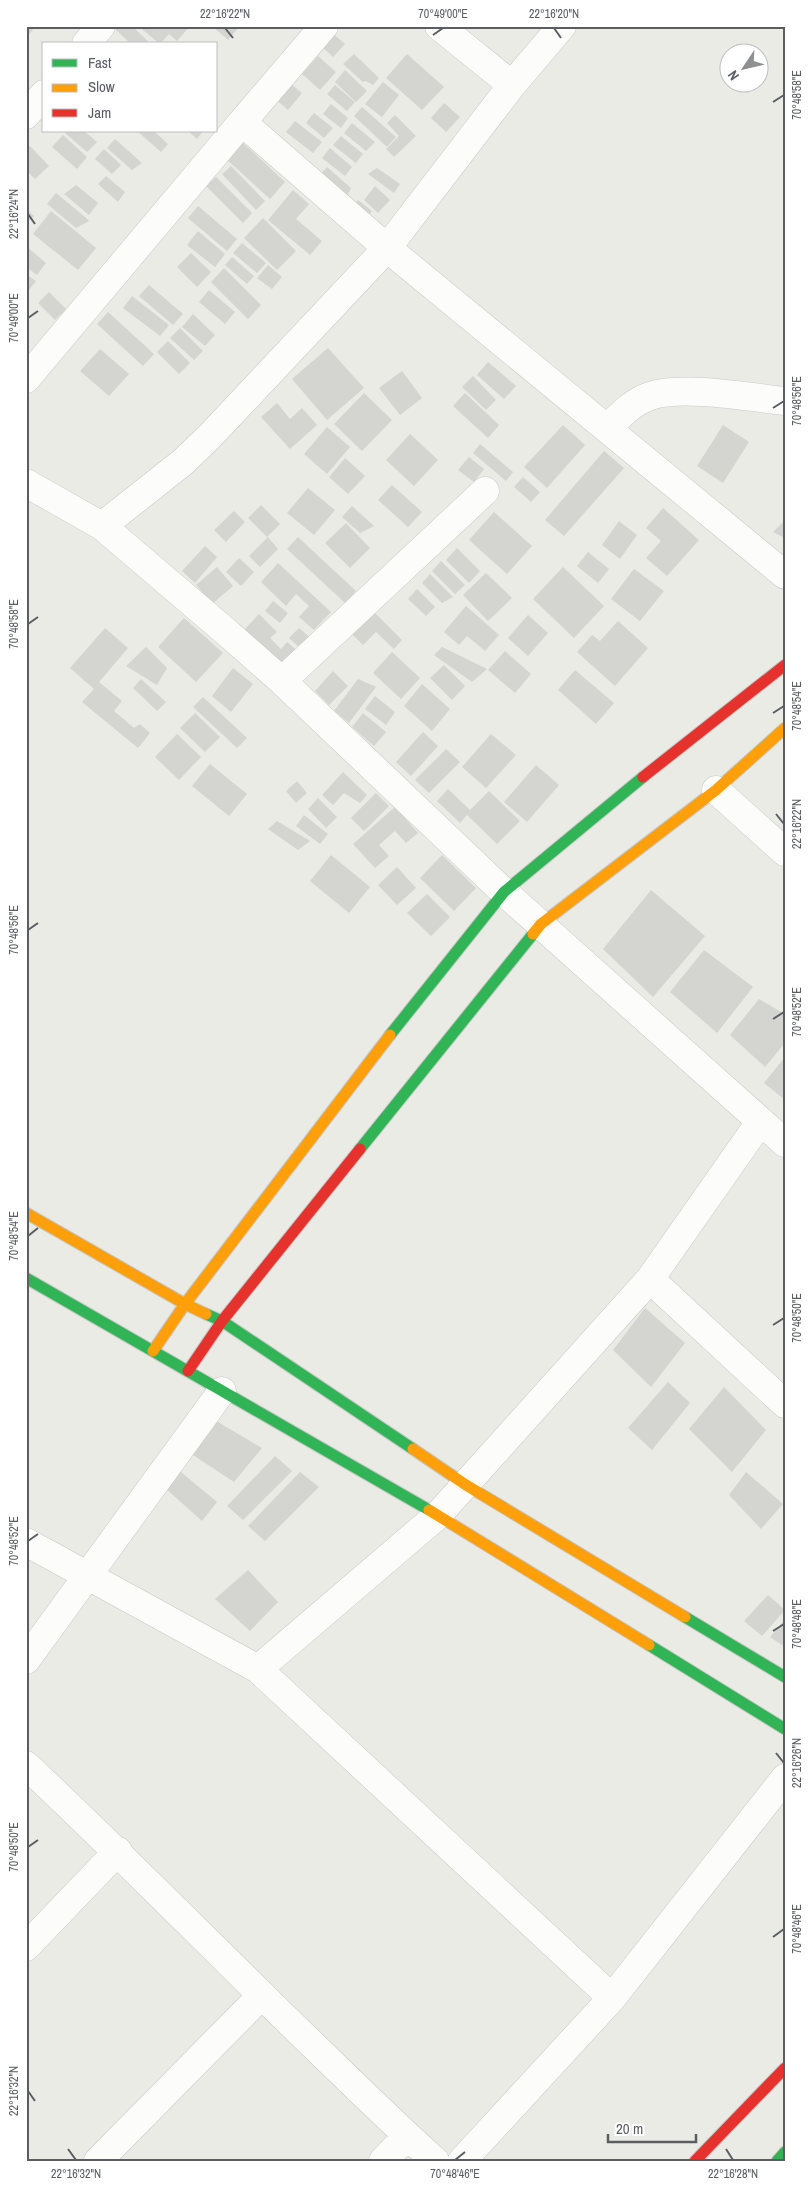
<svg xmlns="http://www.w3.org/2000/svg" width="811" height="2187" font-family="'Archivo Narrow',sans-serif">
<rect width="100%" height="100%" fill="#ebebe5"/>
<!-- building -->
<path fill="#d4d4d0" d="M26,26l7,4 -7,7z
M112,26h20l19,18h-20z
M138,26h52l-13,15 -8,-7 -9,10z
M212,26h28l-12,14z
M330,31l15,13 -12,13 -14,-13z
M354,54l25,24 -6,7 -7,-4 -3,1 -20,-18z
M407,54l37,33 -22,23 -36,-32z
M318,56l18,16 -16,18 -18,-16z
M345,70l22,21 -11,11 -21,-20z
M287,81l15,12 -14,17 -15,-13z
M383,82l16,13 -17,22 -17,-13z
M335,85l20,17 -8,9 -20,-17z
M444,103l16,14 -14,15 -15,-14z
M331,104l17,14 -7,10 -18,-14z
M362,107l34,30 -9,10 -33,-31z
M314,113l19,15 -9,10 -18,-15z
M395,115l21,21 -22,21 -8,-8 13,-13 -12,-13z
M295,121l27,21 -9,11 -27,-21z
M352,123l23,19 -9,9 -22,-18z
M66,131h18l13,11 -10,10 -22,-19z
M137,131h17l14,13 -7,8z
M188,131h15l-6,8z
M63,135l24,22 -10,12 -25,-22z
M341,136l22,18 -7,9 -23,-18z
M115,139l27,24 -10,7 -25,-22z
M241,141l44,41 -15,17 -45,-41z
M30,146l19,20 -14,13 -9,-9v-20z
M330,148l22,19 -7,9 -23,-18z
M104,149l17,16 -9,9 -17,-15z
M231,166l34,35 -9,9 -34,-36z
M327,167l24,21 -6,12 -26,-24z
M377,168l23,16 -6,9 -26,-19z
M106,176l19,16 -7,10 -20,-18z
M216,177l36,36 -9,10 -37,-37z
M76,185l22,18 -9,12 -25,-21z
M375,186l15,14 -12,13 -14,-13z
M293,190l16,14 -13,15 26,22 -12,14 -42,-35z
M56,193l29,24 4,4 -13,7 -29,-24z
M358,200l14,11 -8,11 -14,-12z
M198,206l39,33 -10,12 -39,-33z
M26,209l8,7 -8,8z
M51,211l45,37 -18,22 -45,-36z
M263,218l33,33 -19,19 -33,-32z
M198,231l27,23 -10,13 -28,-22z
M242,243l24,20 -9,10 -24,-20z
M26,246l20,17 -9,12 -11,-8z
M191,253l20,19 -14,15 -20,-20z
M232,257l22,19 -7,8 -22,-19z
M268,265l14,12 -10,12 -15,-11z
M224,268l37,37 -13,14 -37,-37z
M26,274l10,7 -7,9 -3,-1z
M149,285l34,29 -10,11 -34,-29z
M209,290l26,22 -10,12 -26,-22z
M49,292l17,17 -11,11 -17,-17z
M132,296l37,29 -9,11 -37,-28z
M108,312l46,42 -11,12 -46,-42z
M193,314l22,21 -10,11 -23,-19z
M180,328l23,23 -9,9 -24,-22z
M168,341l22,22 -11,11 -22,-22z
M328,348l36,40 -37,32 -35,-41z
M100,349l29,25 -20,22 -29,-25z
M488,362l28,24 -12,13 -27,-24z
M402,371l20,27 -22,17 -21,-27z
M473,376l23,24 -10,10 -24,-23z
M364,393l28,27 -30,31 -28,-27z
M465,393l34,32 -11,13 -35,-32z
M277,403l13,16 12,-11 15,17 -27,24 -29,-32z
M563,425l22,20 -38,43 -23,-21z
M723,425l26,17 -26,41 -26,-17z
M327,427l23,20 -23,27 -23,-20z
M410,434l28,26 -24,26 -28,-26z
M480,444l33,28 -7,9 -33,-28z
M604,451l20,17 -60,68 -19,-16z
M469,457l15,12 -10,13 -16,-12z
M345,458l20,18 -17,18 -19,-17z
M523,477l17,15 -9,10 -17,-15z
M392,485l30,27 -14,15 -30,-27z
M308,488l27,22 -21,25 -27,-22z
M261,505l19,19 -13,13 -19,-19z
M352,506l22,20 -14,7 -18,-16z
M663,508l36,32 -32,36 -21,-18 15,-17 -15,-13z
M234,511l11,11 -19,20 -12,-12z
M494,512l38,34 -25,28 -38,-34z
M785,520v18l-12,-6z
M619,521l18,14 -17,24 -18,-14z
M346,523l24,25 -20,20 -25,-25z
M268,537l10,12 -18,18 -11,-11z
M298,537l58,54 -11,12 -58,-54z
M205,546l12,11 -22,26 -13,-12z
M457,548l23,23 -11,12 -23,-23z
M588,552l21,17 -11,14 -21,-17z
M239,558l15,14 -13,14 -15,-14z
M441,561l24,24 -10,9 -23,-23z
M278,563l53,49 -17,18 -15,-13 10,-11 -13,-12 -10,12 -25,-24z
M217,567l16,19 -21,18 -16,-19z
M563,567l41,39 -30,32 -41,-39z
M634,569l30,22 -24,30 -29,-22z
M486,573l26,25 -24,23 -25,-26z
M430,574l23,23 -11,6 -20,-20z
M417,589l18,18 -9,9 -18,-17z
M273,601l15,12 -8,10 -15,-12z
M466,606l33,29 -14,16 -18,-15 -8,9 -15,-13z
M371,609l31,31 -8,9 -18,-17 -13,13 -14,-14z
M259,614l18,18 -7,6 11,11 6,-7 14,12 -16,16 -41,-40z
M528,615l20,18 -20,23 -20,-18z
M184,618l39,35 -27,29 -38,-35z
M618,621l30,27 -33,38 -38,-34 15,-17 8,6z
M105,628l23,20 -29,34 23,19 -8,10 20,17 6,-4 10,9 -12,15 -56,-46 12,-13 -24,-21z
M299,628l14,12 -13,8 -11,-10z
M146,647l21,21 -10,17 -31,-19z
M442,647l45,22 -15,13 -38,-27z
M505,651l26,23 -16,19 -27,-23z
M392,652l28,26 -19,21 -28,-26z
M444,665l21,21 -13,14 -22,-22z
M233,668l20,16 -22,28 -19,-16z
M575,670l39,33 -18,21 -38,-34z
M333,671l15,15 -19,19 -14,-14z
M141,679l25,23 -9,9 -24,-23z
M358,679l18,8 -27,36 -15,-12z
M422,684l28,25 -18,22 -28,-25z
M375,696l20,16 -9,13 -21,-16z
M203,697l44,41 -10,10 -44,-41z
M195,713l25,24 -15,15 -25,-24z
M363,713l23,19 -12,14 -22,-19z
M423,732l15,14 -27,30 -15,-14z
M177,734l24,23 -22,23 -24,-23z
M491,734l25,21 -30,33 -24,-21z
M446,749l14,13 -31,31 -14,-13z
M210,764l37,30 -18,22 -37,-30z
M536,765l23,20 -32,37 -23,-20z
M343,772l24,23 -7,8 -16,-10 -11,12 -11,-10z
M297,781l10,12 -11,10 -10,-12z
M448,789l22,21 19,-19 31,30 -23,23 -30,-29 -7,8 -23,-22z
M376,793l13,13 -25,25 -13,-13z
M318,798l19,19 -11,11 -18,-19z
M395,807l23,26 -12,10 -11,-12 -16,14 10,11 -14,12 -22,-24z
M304,815l24,19 -8,10 -24,-18z
M277,821l33,20 -12,9 -30,-21z
M331,855l39,32 -21,26 -39,-32z
M442,855l34,33 -22,23 -34,-33z
M397,867l19,21 -19,17 -19,-20z
M651,890l54,46 -52,61 -50,-48z
M427,894l23,23 -19,19 -24,-23z
M704,950l49,37 -36,46 -47,-41z
M759,999l26,15v29l-20,24 -35,-32z
M785,1057v43l-21,-17z
M645,1308l40,35 -34,44 -38,-37z
M668,1382l22,21 -38,47 -24,-22z
M724,1387l42,43 -34,42 -43,-43z
M213,1419l49,29 -28,34 -44,-29z
M275,1456l17,15 -49,49 -16,-14z
M181,1472l36,30 -15,19 -38,-34z
M300,1472l19,15 -54,54 -17,-15z
M746,1472l37,32 -22,25 -32,-34z
M248,1570l30,32 -28,29 -35,-32z
M768,1595l17,15 -23,26 -18,-15z
M785,1619v28l-15,-10z"/>
<g fill="none" stroke-linecap="round" stroke-linejoin="round">
<!-- street casing -->
<g stroke="#c8c9c7" stroke-width="29">
<path id="street" d="M324,26l-82,96 145,126 398,327
M439,26l73,59
M86,44l15,-18
M26,115l18,-21
M26,379l216,-257
M608,428c12,-13 25,-26 42,-32 32,-11 99,1 135,5
M26,483l76,43 122,104 58,51 222,211 281,251
M102,526l81,-64 27,-26 177,-188 125,-163 50,-59
M282,681l203,-190
M716,790l69,62
M650,1279l110,-157
M26,1542l232,127 354,329
M26,1660l196,-269
M258,1669l180,-154 212,-236 135,125
M26,1765c98,92 192,188 288,281 40,39 80,78 121,115
M26,1947l92,-96
M98,2161l164,-166
M383,2161l24,-25
M462,2161l150,-163 173,-220"/>
</g>
<!-- fast casing -->
<g stroke="#c6c7c6" stroke-width="13">
<path id="fast" d="M390,1035l114,-143 139,-115
M360,1149l173,-215
M26,1278l403,232
M206,1314l16,7 191,128
M685,1617l100,60
M649,1645l136,84
M777,2161l8,-9"/>
</g>
<!-- slow casing -->
<g stroke="#c6c7c6" stroke-width="13">
<path id="slow" d="M533,934l8,-10 175,-134 69,-62
M26,1213l159,91 21,10
M153,1351l32,-47 205,-269
M413,1449l53,36 219,132
M429,1510l220,135"/>
</g>
<!-- jam casing -->
<g stroke="#c6c7c6" stroke-width="13">
<path id="jam" d="M643,777l142,-112
M188,1371l34,-50 138,-172
M695,2161l90,-93"/>
</g>
<!-- street -->
<use href="#street" stroke="#fcfcfb" stroke-width="28"/>
<!-- fast -->
<use href="#fast" stroke="#30b455" stroke-width="11"/>
<!-- slow -->
<use href="#slow" stroke="#ff9f0a" stroke-width="11"/>
<!-- jam -->
<use href="#jam" stroke="#e5322d" stroke-width="11"/>
</g>
<!-- ticks -->
<path fill="none" stroke="#5b5d63" stroke-width="2" d="M225,28l8,10M554,28l7,10M433,35l10,-7M773,102l11,-7M28,214l7,10M28,318l10,-7M773,408l11,-7M28,624l10,-7M773,713l11,-7M776,814l8,10M28,930l10,-7M773,1019l11,-7M28,1236l10,-8M773,1325l11,-7M28,1541l10,-7M773,1631l11,-7M776,1753l8,10M28,1847l10,-7M773,1937l11,-8M28,2091l7,10M68,2149l8,11M726,2149l7,11M455,2160l10,-8"/>
<!-- border -->
<rect width="811" height="2187" fill="none" stroke="#ffffff" stroke-width="55"/>
<!-- legend -->
<rect x="42" y="42" width="175" height="90" fill="#ffffff" stroke="#bdbec1"/>
<rect x="52" y="59" width="25" height="8" fill="#30b455" stroke="#bdbec1"/>
<text x="88" y="68" font-size="15" fill="#5b5d63">Fast</text>
<rect x="52" y="84" width="25" height="8" fill="#ff9f0a" stroke="#bdbec1"/>
<text x="88" y="92" font-size="15" fill="#5b5d63">Slow</text>
<rect x="52" y="109" width="25" height="8" fill="#e5322d" stroke="#bdbec1"/>
<text x="88" y="118" font-size="15" fill="#5b5d63">Jam</text>
<!-- north arrow -->
<g transform="translate(744 68) rotate(235)"><circle r="24" fill="#ffffff" stroke="#bdbec1"/>
<path d="M0-4L9 19L0 12L-9 19Z" fill="#8d8f90"/>
<text y="-8" font-size="14" font-weight="bold" text-anchor="middle" fill="#5b5d63">N</text>
</g>
<!-- scale -->
<path d="M608 2134v8h88v-8" fill="none" stroke="#5b5d63" stroke-width="2.5"/>
<text x="616" y="2134" font-size="15" fill="#5b5d63" stroke="#ffffff" stroke-width="4" paint-order="stroke">20 m</text>
<rect x="28" y="28" width="756" height="2132" fill="none" stroke="#5b5d63" stroke-width="2"/>
<g font-size="12" text-anchor="middle" fill="#5b5d63">
<text x="225" y="18">22°16'22"N</text>
<text x="443" y="18">70°49'00"E</text>
<text x="554" y="18">22°16'20"N</text>
<text transform="translate(797 95) rotate(-90)" y="4">70°48'58"E</text>
<text transform="translate(14 214) rotate(-90)" y="4">22°16'24"N</text>
<text transform="translate(14 318) rotate(-90)" y="4">70°49'00"E</text>
<text transform="translate(797 401) rotate(-90)" y="4">70°48'56"E</text>
<text transform="translate(14 624) rotate(-90)" y="4">70°48'58"E</text>
<text transform="translate(797 706) rotate(-90)" y="4">70°48'54"E</text>
<text transform="translate(797 824) rotate(-90)" y="4">22°16'22"N</text>
<text transform="translate(14 930) rotate(-90)" y="4">70°48'56"E</text>
<text transform="translate(797 1012) rotate(-90)" y="4">70°48'52"E</text>
<text transform="translate(14 1236) rotate(-90)" y="4">70°48'54"E</text>
<text transform="translate(797 1318) rotate(-90)" y="4">70°48'50"E</text>
<text transform="translate(14 1541) rotate(-90)" y="4">70°48'52"E</text>
<text transform="translate(797 1624) rotate(-90)" y="4">70°48'48"E</text>
<text transform="translate(797 1763) rotate(-90)" y="4">22°16'26"N</text>
<text transform="translate(14 1847) rotate(-90)" y="4">70°48'50"E</text>
<text transform="translate(797 1929) rotate(-90)" y="4">70°48'46"E</text>
<text transform="translate(14 2091) rotate(-90)" y="4">22°16'32"N</text>
<text x="76" y="2178">22°16'32"N</text>
<text x="455" y="2178">70°48'46"E</text>
<text x="733" y="2178">22°16'28"N</text>
</g>
</svg>
